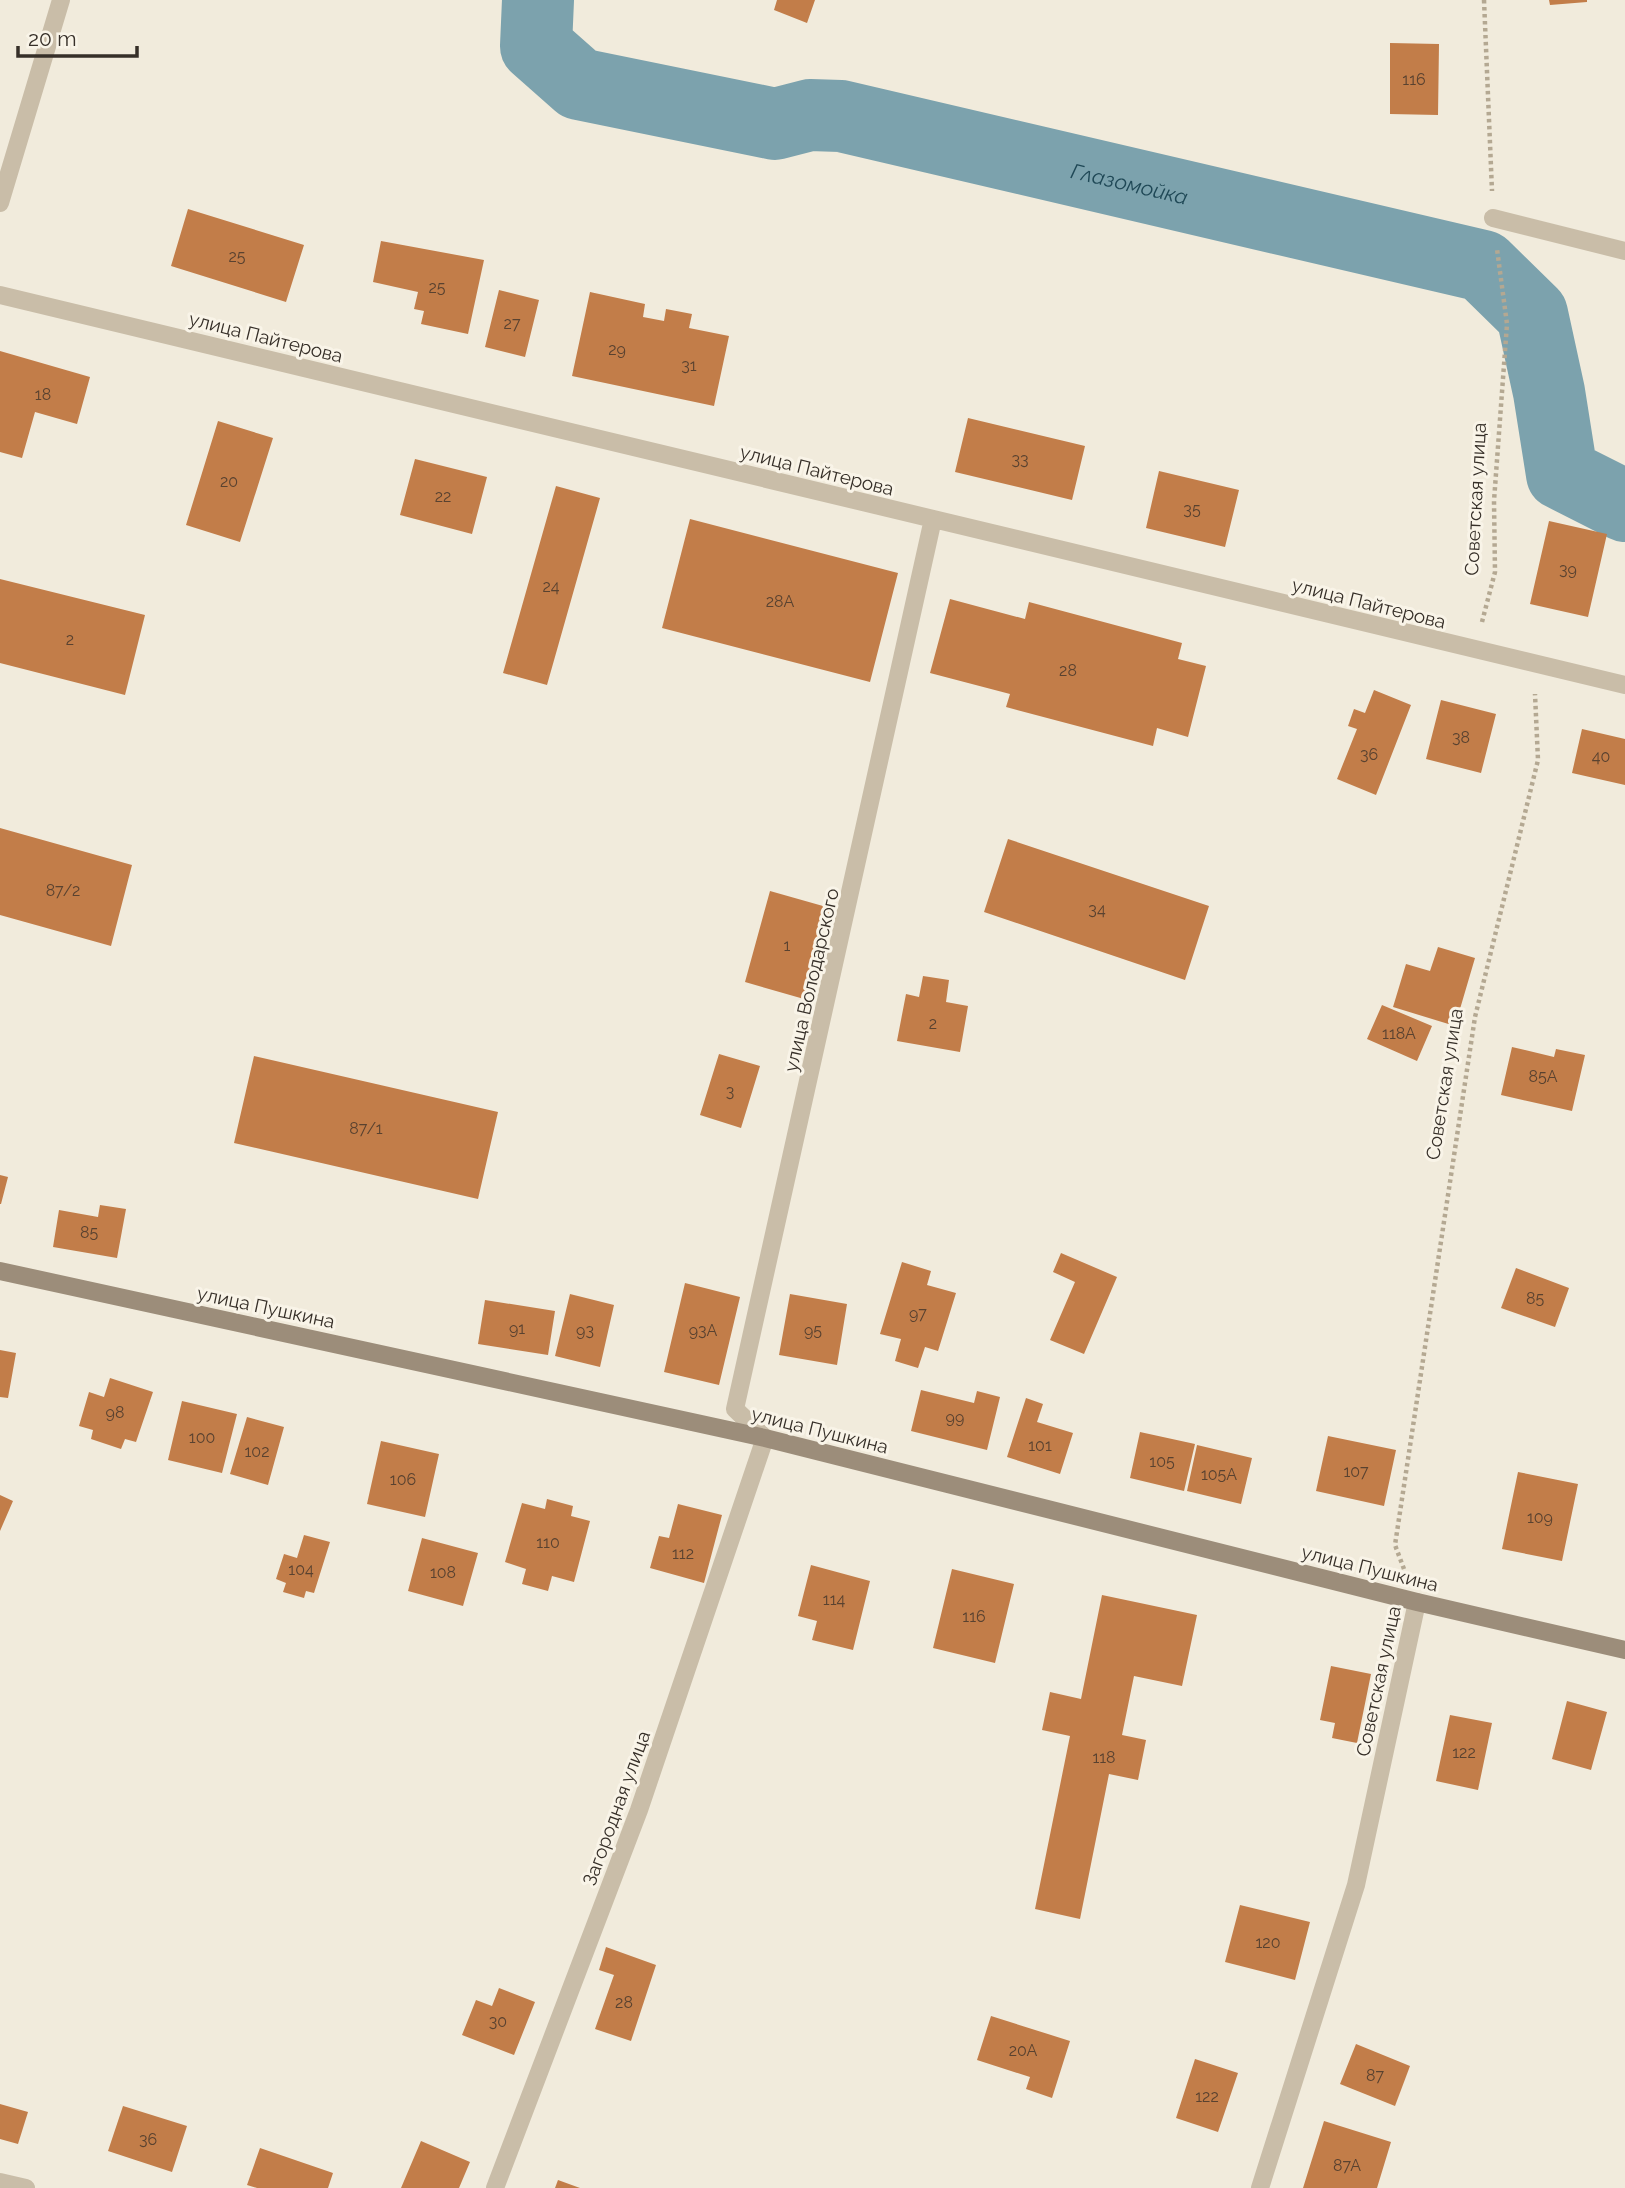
<svg xmlns="http://www.w3.org/2000/svg" width="1625" height="2188" font-family="Raleway,sans-serif">
<rect width="100%" height="100%" fill="#f1ebdc"/>
<g fill="none" stroke-linecap="round" stroke-linejoin="round">
<!-- river -->
<path stroke="#7ca2ad" stroke-width="72" id="s1" d="M538,0l-2,46 43,38 196,40 35,-9 31,1 642,150 49,48 17,78 13,82 63,32"/>
</g>
<!-- building -->
<path fill="#c27d49" d="M777,0h38l-8,23 -33,-13z
M1549,0h38v2l-37,3z
M1390,43l49,1 -1,71 -48,-1z
M188,209l116,36 -18,57 -115,-36z
M381,241l103,19 -16,74 -47,-10 3,-13 -10,-2 4,-17 -45,-10z
M499,290l40,10 -14,57 -40,-10z
M590,292l55,12 -2,13 21,4 2,-12 26,5 -3,14 40,8 -15,70 -142,-30z
M0,351l90,26 -13,47 -42,-12 -13,46 -22,-6z
M968,418l117,28 -13,54 -117,-28z
M218,421l55,17 -33,104 -54,-17z
M415,459l72,18 -15,57 -72,-19z
M1159,471l80,19 -14,57 -79,-19z
M556,486l44,12 -53,187 -44,-12z
M690,519l208,54 -28,109 -208,-54z
M1549,521l58,13 -19,83 -58,-13z
M0,579l145,36 -20,80 -125,-32z
M950,599l75,20 4,-17 153,41 -4,16 28,7 -18,71 -31,-9 -4,18 -147,-39 4,-13 -80,-21z
M1374,690l37,15 -35,90 -39,-16 20,-50 -9,-3 6,-17 11,4z
M1441,700l55,14 -15,59 -55,-14z
M1582,729l43,10v46l-53,-12z
M0,828l132,37 -21,81 -111,-31z
M1008,839l201,67 -24,74 -201,-68z
M770,891l60,17 -26,91 -59,-17z
M1438,947l37,11 -20,68 -62,-19 13,-43 24,7z
M923,976l26,4 -3,22 22,4 -8,46 -63,-11 9,-47 13,3z
M1382,1005l50,21 -15,35 -50,-22z
M1512,1047l42,10 2,-8 29,6 -13,56 -71,-16z
M719,1054l41,12 -19,62 -41,-13z
M254,1056l244,56 -20,87 -244,-56z
M0,1175l8,2 -7,27h-1z
M100,1205l26,4 -9,49 -64,-11 6,-37 39,7z
M1061,1253l56,24 -33,77 -34,-14 25,-58 -22,-10z
M902,1262l29,9 -4,14 29,8 -18,58 -13,-4 -7,21 -23,-7 6,-22 -21,-5z
M1516,1268l53,20 -14,39 -54,-19z
M685,1283l55,14 -21,88 -55,-13z
M570,1294l44,11 -14,62 -45,-11z
M790,1294l57,10 -10,61 -58,-10z
M485,1300l70,11 -7,44 -70,-11z
M0,1350l16,3 -8,45 -8,-1z
M110,1378l43,14 -17,50 -11,-3 -4,10 -30,-10 2,-9 -14,-4 10,-34 15,5z
M921,1390l53,13 3,-12 23,6 -13,53 -76,-19z
M1026,1398l17,6 -6,18 36,11 -13,41 -53,-17z
M182,1401l55,13 -15,59 -54,-13z
M247,1417l37,10 -16,58 -38,-11z
M1140,1432l55,12 -11,47 -54,-13z
M1328,1436l68,14 -12,56 -68,-15z
M381,1441l58,13 -14,63 -58,-13z
M1197,1445l55,13 -11,46 -54,-13z
M1518,1472l60,12 -16,77 -60,-12z
M0,1495l13,6 -13,30z
M547,1499l26,7 -2,10 19,5 -16,61 -22,-6 -4,15 -26,-7 4,-15 -21,-7 17,-59 23,6z
M678,1504l44,11 -18,68 -54,-15 9,-32 10,2z
M304,1535l26,7 -16,51 -8,-2 -2,7 -21,-6 3,-9 -10,-4 8,-25 13,4z
M422,1538l56,15 -15,53 -55,-15z
M811,1565l59,16 -17,69 -41,-10 5,-19 -19,-5z
M952,1569l62,15 -19,79 -62,-15z
M1102,1595l95,20 -15,71 -48,-10 -12,59 24,5 -8,40 -29,-6 -29,145 -45,-10 35,-173 -28,-6 8,-38 31,7z
M1331,1666l40,8 -14,69 -25,-5 3,-15 -15,-3z
M1567,1701l40,11 -16,58 -39,-11z
M1450,1715l42,8 -14,67 -42,-9z
M1240,1905l70,17 -15,58 -70,-18z
M606,1947l50,18 -25,76 -36,-12 19,-54 -15,-5z
M499,1988l36,14 -21,53 -52,-20 14,-35 16,6z
M991,2016l79,25 -18,57 -26,-9 4,-12 -53,-17z
M1356,2044l54,22 -15,40 -55,-22z
M1195,2059l43,14 -20,59 -42,-14z
M0,2104l28,8 -10,32 -18,-5z
M123,2106l64,20 -15,46 -64,-21z
M1324,2121l67,21 -14,46h-74z
M421,2141l49,21 -11,26h-58z
M260,2148l73,25 -5,15h-71l-10,-3z
M558,2180l22,8h-25z"/>
<g fill="none" stroke-linecap="round" stroke-linejoin="round">
<!-- path -->
<path stroke="#b4a892" stroke-width="4.5" stroke-dasharray="3.5 3.5" stroke-linecap="butt" d="M1484,0l8,191
M1482,622l13,-50 -1,-71 13,-177 -10,-75
M1404,1569l-9,-24 80,-528 63,-257 -3,-66"/>
<!-- street -->
<path stroke="#c9bda8" stroke-width="18" d="M0,203l61,-203
M1493,218l132,33
M0,295l1625,390
M0,2182l26,6
M495,2188l144,-378 126,-372 -30,-29 198,-890
M1260,2188l96,-303 61,-283"/>
<!-- secondary -->
<path stroke="#9c8d7a" stroke-width="18" d="M0,1271l765,167 652,164 208,48"/>
</g>
<g text-anchor="middle" dominant-baseline="central" stroke-width="6" stroke-linejoin="round" paint-order="stroke">
<!-- number labels -->
<g font-size="16" fill="#594230">
<text x="1414" y="79">116</text>
<text x="237" y="256">25</text>
<text x="437" y="287">25</text>
<text x="512" y="323">27</text>
<text x="617" y="349">29</text>
<text x="689" y="365">31</text>
<text x="43" y="394">18</text>
<text x="1020" y="459">33</text>
<text x="229" y="481">20</text>
<text x="443" y="496">22</text>
<text x="1192" y="509">35</text>
<text x="1568" y="569">39</text>
<text x="551" y="586">24</text>
<text x="780" y="601">28А</text>
<text x="70" y="639">2</text>
<text x="1068" y="670">28</text>
<text x="1461" y="737">38</text>
<text x="1369" y="754">36</text>
<text x="1601" y="756">40</text>
<text x="63" y="890">87/2</text>
<text x="1097" y="909">34</text>
<text x="787" y="945">1</text>
<text x="933" y="1023">2</text>
<text x="1399" y="1033">118А</text>
<text x="1543" y="1076">85А</text>
<text x="730" y="1091">3</text>
<text x="366" y="1128">87/1</text>
<text x="89" y="1232">85</text>
<text x="1535" y="1298">85</text>
<text x="918" y="1313">97</text>
<text x="517" y="1328">91</text>
<text x="585" y="1330">93</text>
<text x="703" y="1330">93А</text>
<text x="813" y="1330">95</text>
<text x="115" y="1412">98</text>
<text x="955" y="1417">99</text>
<text x="202" y="1437">100</text>
<text x="1040" y="1445">101</text>
<text x="257" y="1451">102</text>
<text x="1162" y="1461">105</text>
<text x="1356" y="1471">107</text>
<text x="1219" y="1474">105А</text>
<text x="403" y="1479">106</text>
<text x="1540" y="1517">109</text>
<text x="548" y="1542">110</text>
<text x="683" y="1553">112</text>
<text x="301" y="1569">104</text>
<text x="443" y="1572">108</text>
<text x="834" y="1599">114</text>
<text x="974" y="1616">116</text>
<text x="1464" y="1752">122</text>
<text x="1104" y="1757">118</text>
<text x="1268" y="1942">120</text>
<text x="624" y="2002">28</text>
<text x="498" y="2021">30</text>
<text x="1023" y="2050">20А</text>
<text x="1375" y="2075">87</text>
<text x="1207" y="2096">122</text>
<text x="148" y="2139">36</text>
<text x="1347" y="2165">87А</text>
</g>
<!-- street labels -->
<g font-size="19" fill="#362f28" stroke="#f9f4e8">
<text transform="translate(266 337) rotate(14)">улица Пайтерова</text>
<text transform="translate(817 470) rotate(14)">улица Пайтерова</text>
<text transform="translate(1475 499) rotate(-87)">Советская улица</text>
<text transform="translate(1369 603) rotate(14)">улица Пайтерова</text>
<text transform="translate(811 980) rotate(-77)">улица Володарского</text>
<text transform="translate(1444 1084) rotate(-81)">Советская улица</text>
<text transform="translate(266 1307) rotate(12)">улица Пушкина</text>
<text transform="translate(820 1430) rotate(14)">улица Пушкина</text>
<text transform="translate(1370 1568) rotate(14)">улица Пушкина</text>
<text transform="translate(1378 1681) rotate(-78)">Советская улица</text>
<text transform="translate(616 1808) rotate(-70)">Загородная улица</text>
</g>
<!-- water labels -->
<g font-size="21" font-style="italic" fill="#1f4856" stroke="#f9f4e8">
<text stroke="none"><textPath href="#s1" startOffset="667">Глазомойка</textPath></text>
</g>
</g>
<!-- scale -->
<path d="M18 46v10h119v-10" fill="none" stroke="#362f28" stroke-width="3.5"/>
<text x="28" y="46" font-size="21" fill="#362f28" stroke="#f9f4e8" stroke-width="5" paint-order="stroke">20 m</text>
</svg>
